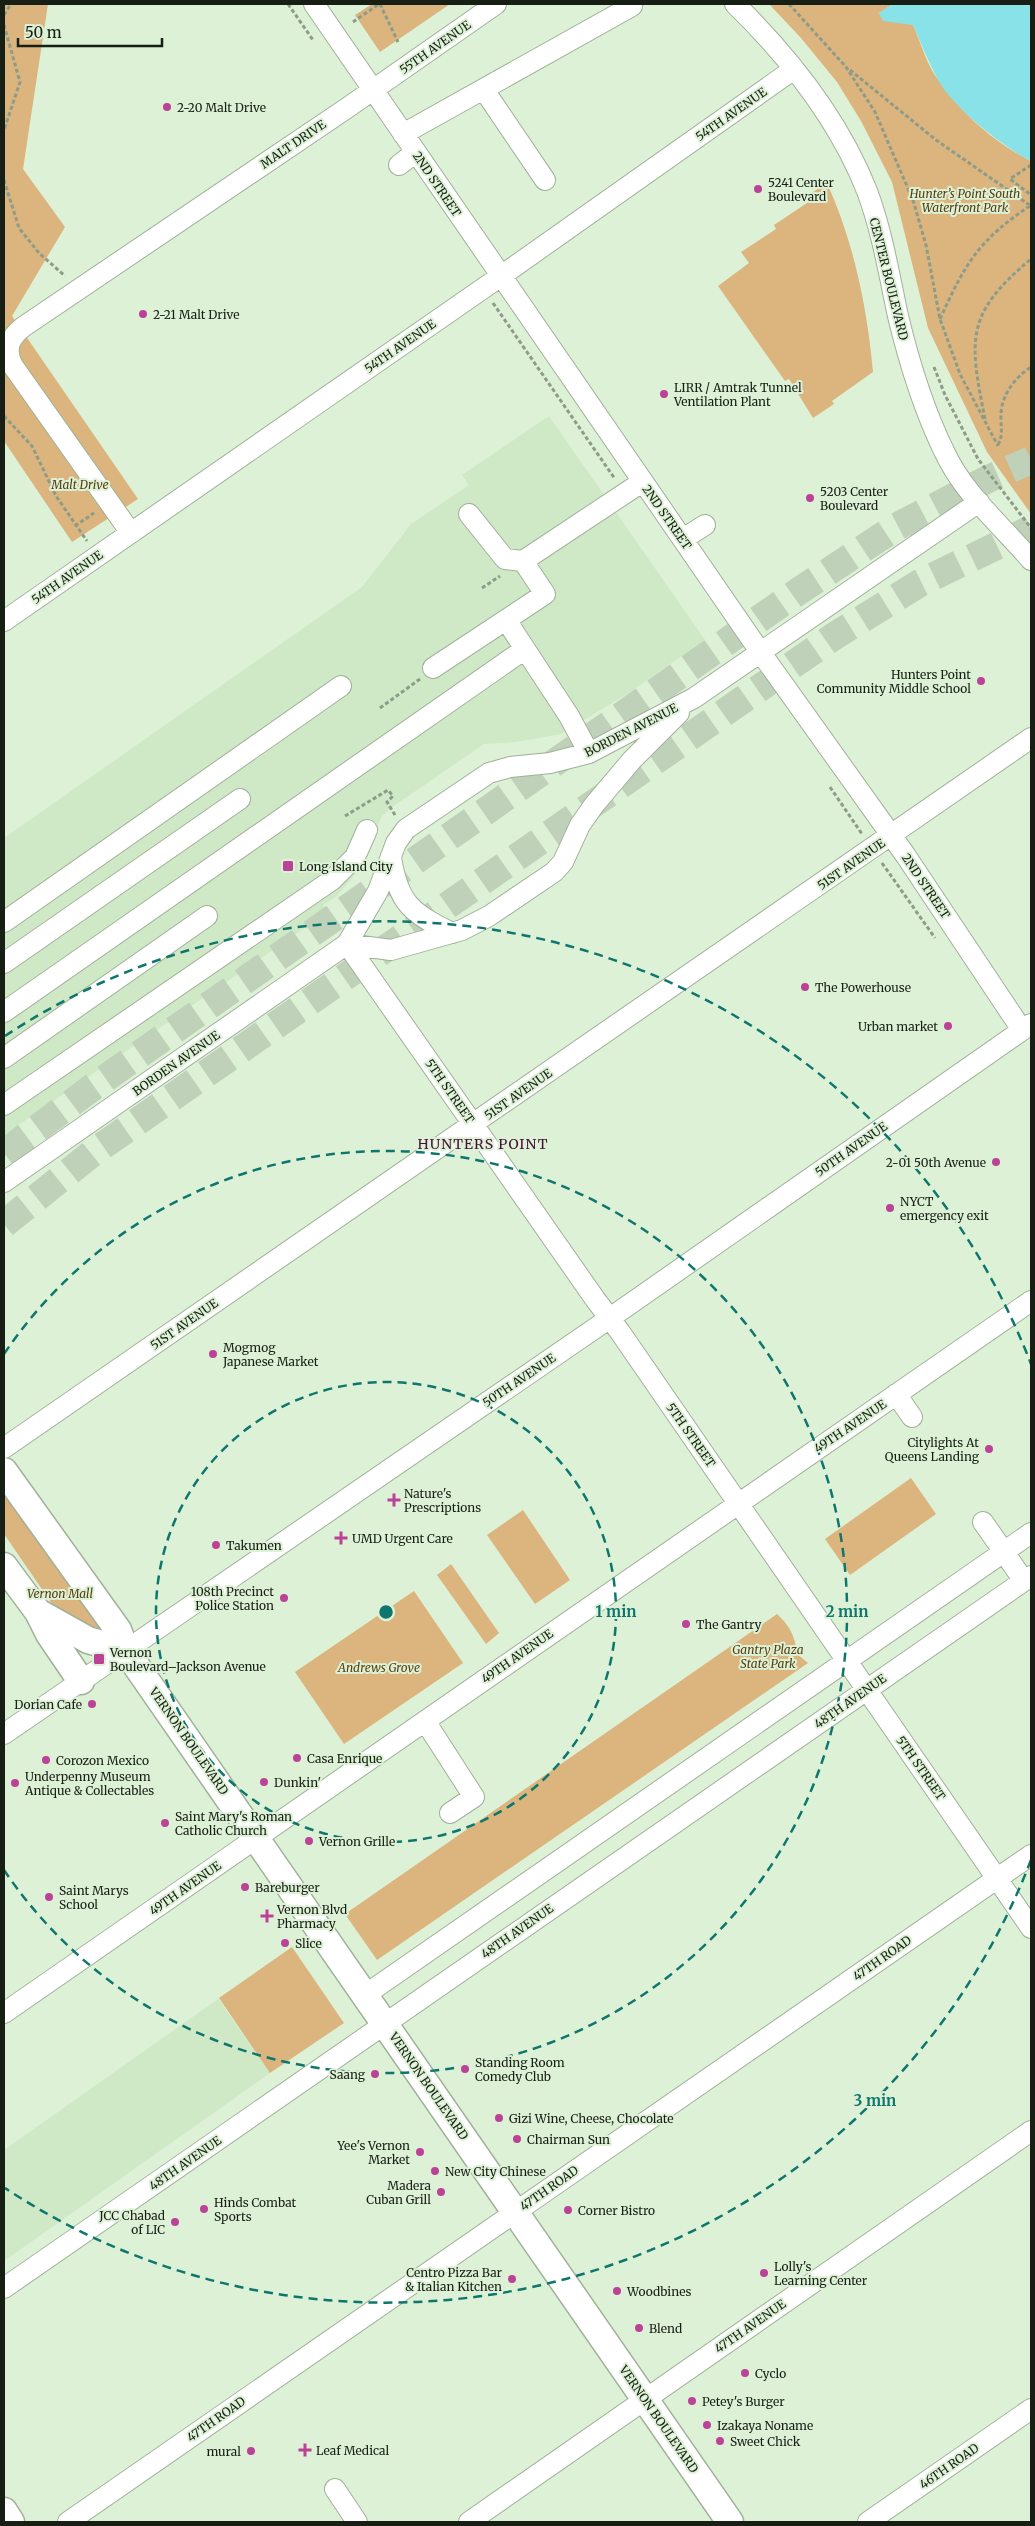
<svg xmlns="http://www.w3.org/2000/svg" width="1035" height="2526" font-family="Merriweather,serif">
<rect width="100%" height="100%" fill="#ddf1d6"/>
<!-- built -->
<path fill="#cfe8c6" d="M549,416l156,224 -78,54 -66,40 -45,8 -32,2 -93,64 -9,8 -26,57 -19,23 -14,9 5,7 -324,223v-297l358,-251 49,-63 58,-39 -7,-10z
M218,1999l52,74 -266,188v-111z"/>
<!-- green -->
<path fill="#dbb47e" d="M4,4h44l-25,165 42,58 -53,89 126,183 -66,43 -68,-101z
M372,4h78l-70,48 -25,-37z
M769,4h124l-14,9 34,12c8,18 14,41 26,56 22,32 57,63 92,80v353l-44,-62 -59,-124 -36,-146 -31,-61 -24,-39 -36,-44z
M827,183c27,60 40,124 46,189l-41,29 2,3 -21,14 -24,-39 -4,2 -67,-95 31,-23 -8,-11 35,-23 -2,-4 39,-26 -3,-5z
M911,1478l25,36 -86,61 -25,-36z
M4,1491l97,139 -7,5 -33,-18 -57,-83z
M523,1510l47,70 -35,24 -48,-69z
M451,1564l48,69 -13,11 -49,-69z
M414,1591l49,72 -119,81 -49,-72z
M777,1614c13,12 18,22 20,40l11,9 -431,297 -32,-46z
M292,1947l52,76 -74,50 -51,-75z"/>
<!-- water -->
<path fill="#88e2e7" d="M893,4h138v157c-28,-14 -80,-55 -94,-83 -9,-17 -16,-35 -24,-53l-30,-4 -4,-8z"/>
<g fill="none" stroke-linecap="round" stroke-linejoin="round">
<!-- highway-tunnel -->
<path stroke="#bfd1b9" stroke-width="28" stroke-dasharray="28 14" stroke-linecap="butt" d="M4,1153l89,-66 706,-496 97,-64 92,-48 43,-19
M4,1224l91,-73 738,-514 87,-54 111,-54"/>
<!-- minor casing -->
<g stroke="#9fb298" stroke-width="22">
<path id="minor" d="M314,4l447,649 145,203 116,174
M735,4c54,53 104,116 132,187 15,40 22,83 31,125 11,46 25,92 46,135 19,42 57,74 87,109
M484,90l61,90
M403,134l229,-128
M399,165l17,-13
M131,533l-118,-167c-8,-16 -5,-27 10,-39l324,-219 149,-104
M683,539l22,-14
M523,561l119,-79
M506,620l63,96 20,37
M4,621l497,-345 293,-207
M433,668l112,-74 -22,-33 -18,-2 -36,-45
M391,857c7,47 21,56 61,76
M4,922l337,-236
M347,944l248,355 25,33 411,596
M347,944l44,6 71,-20 27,-14 65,-44 9,-10 17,-37 14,-20 38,-45 47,-47
M4,963l236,-164
M4,1012l521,-363
M4,1058l203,-142
M4,1105l328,-225 23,-23 12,-27
M4,1182l343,-238 31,-53 18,-48 10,-14 83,-56 21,-6 40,-4 39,-10 105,-55 285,-196
M896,1394l16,23
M4,1448l1027,-710
M983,1522l41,59
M425,1721l49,76 -24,16
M4,1734l606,-416 421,-294
M365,1995l666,-462
M4,2013l1027,-712
M4,2288l1027,-712
M335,2489l22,33
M68,2522l963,-667
M469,2522l562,-391
M868,2522l163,-113"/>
</g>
<!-- major casing -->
<g stroke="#9fb298" stroke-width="29">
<path id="major" d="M4,1471l114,159 8,21 604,871
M4,1566l34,46 50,28 38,11
M38,1612l11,22 32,47
M4,2511l7,11"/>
</g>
<!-- path -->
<path stroke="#8d9c88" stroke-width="3" stroke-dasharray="4 2.5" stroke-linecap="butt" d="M288,4l25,36
M380,4l18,38
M789,4l57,63 29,45 38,88 13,45 14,74 20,55 38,72
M4,15l7,-11
M353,22l26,-18
M4,25l16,57 -16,48
M850,70l86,70 95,66
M1031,165l-21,14 21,16
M4,180l15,48 20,25 26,23
M493,303l122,176
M940,319c26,-57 38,-78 91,-114
M934,367l11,28 33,64 53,69
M4,416l28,30 24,50 31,45
M985,419c-16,-80 -20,-105 46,-160
M998,445c5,-10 3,-15 3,-26 -1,-22 12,-40 30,-52
M75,526l19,-13
M482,588l18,-12
M380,708l40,-29
M830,787l32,47
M345,816l43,-26 5,6 -6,6 8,13
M882,863l53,75"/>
<!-- minor -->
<use href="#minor" stroke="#fff" stroke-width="20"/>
<!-- major -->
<use href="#major" stroke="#fff" stroke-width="26"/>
</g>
<!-- distance rings -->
<g fill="none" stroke="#0f766e" stroke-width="2.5" stroke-dasharray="9 6">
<circle cx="386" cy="1612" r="230"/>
<path d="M4 1354A461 461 0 1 1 4 1870"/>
<path d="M1031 1860A691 691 0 0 1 5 2188M5 1036A691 691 0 0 1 1031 1364"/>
</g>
<!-- markers -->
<g fill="#bb4296" stroke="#ddf1d6" stroke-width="2">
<circle cx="167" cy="107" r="5"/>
<circle cx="758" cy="189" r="5"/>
<circle cx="143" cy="314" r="5"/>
<circle cx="664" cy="394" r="5"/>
<circle cx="810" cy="498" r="5"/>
<circle cx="981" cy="681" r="5"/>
<rect x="282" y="860" width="12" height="12" rx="2.5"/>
<circle cx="805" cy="987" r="5"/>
<circle cx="948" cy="1026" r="5"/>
<circle cx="996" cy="1162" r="5"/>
<circle cx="890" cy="1208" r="5"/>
<circle cx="213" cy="1354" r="5"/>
<circle cx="989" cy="1449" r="5"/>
<path d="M391.5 1492.5h5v5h5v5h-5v5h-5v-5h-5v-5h5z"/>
<path d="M338.5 1530.5h5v5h5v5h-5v5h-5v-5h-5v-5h5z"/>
<circle cx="216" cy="1545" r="5"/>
<circle cx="284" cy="1598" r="5"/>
<circle cx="686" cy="1624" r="5"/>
<rect x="93" y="1653" width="12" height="12" rx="2.5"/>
<circle cx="92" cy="1704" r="5"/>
<circle cx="297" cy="1758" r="5"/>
<circle cx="46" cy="1760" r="5"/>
<circle cx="264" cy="1782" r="5"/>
<circle cx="15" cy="1783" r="5"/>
<circle cx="165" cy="1823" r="5"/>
<circle cx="309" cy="1841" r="5"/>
<circle cx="245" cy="1887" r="5"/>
<circle cx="49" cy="1897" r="5"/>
<path d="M264.5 1908.5h5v5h5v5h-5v5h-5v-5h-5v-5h5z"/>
<circle cx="285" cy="1943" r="5"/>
<circle cx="465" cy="2069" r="5"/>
<circle cx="375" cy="2074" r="5"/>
<circle cx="499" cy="2118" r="5"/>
<circle cx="517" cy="2139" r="5"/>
<circle cx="420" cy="2152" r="5"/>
<circle cx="435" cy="2171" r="5"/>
<circle cx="441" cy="2192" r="5"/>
<circle cx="204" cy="2209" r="5"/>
<circle cx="568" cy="2210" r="5"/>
<circle cx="175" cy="2222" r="5"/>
<circle cx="764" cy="2273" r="5"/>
<circle cx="512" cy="2279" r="5"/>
<circle cx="617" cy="2291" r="5"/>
<circle cx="639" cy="2328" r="5"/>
<circle cx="745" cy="2373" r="5"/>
<circle cx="692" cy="2401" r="5"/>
<circle cx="707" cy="2425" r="5"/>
<circle cx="720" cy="2441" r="5"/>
<path d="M302.5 2442.5h5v5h5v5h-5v5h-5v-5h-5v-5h5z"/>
<circle cx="251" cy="2451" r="5"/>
</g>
<g text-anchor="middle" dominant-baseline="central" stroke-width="4" stroke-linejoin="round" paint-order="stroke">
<!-- street labels -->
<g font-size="12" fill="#171e14" stroke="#ddf1d6">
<text transform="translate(435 47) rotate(-35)">55TH AVENUE</text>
<text transform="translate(731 114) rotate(-35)">54TH AVENUE</text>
<text transform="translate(293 144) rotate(-34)">MALT DRIVE</text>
<text transform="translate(437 184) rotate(56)">2ND STREET</text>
<text transform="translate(889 279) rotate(76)">CENTER BOULEVARD</text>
<text transform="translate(400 346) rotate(-35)">54TH AVENUE</text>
<text transform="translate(667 517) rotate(55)">2ND STREET</text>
<text transform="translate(67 577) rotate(-35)">54TH AVENUE</text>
<text transform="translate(631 730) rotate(-27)">BORDEN AVENUE</text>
<text transform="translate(851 864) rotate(-35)">51ST AVENUE</text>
<text transform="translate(926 886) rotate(56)">2ND STREET</text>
<text transform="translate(176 1063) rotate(-35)">BORDEN AVENUE</text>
<text transform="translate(450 1091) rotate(55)">5TH STREET</text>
<text transform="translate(518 1094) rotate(-35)">51ST AVENUE</text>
<text transform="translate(851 1149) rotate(-35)">50TH AVENUE</text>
<text transform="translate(184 1324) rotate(-35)">51ST AVENUE</text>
<text transform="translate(519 1380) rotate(-34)">50TH AVENUE</text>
<text transform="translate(850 1426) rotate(-34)">49TH AVENUE</text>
<text transform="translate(691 1435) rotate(55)">5TH STREET</text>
<text transform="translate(517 1656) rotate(-35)">49TH AVENUE</text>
<text transform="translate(850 1701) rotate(-35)">48TH AVENUE</text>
<text transform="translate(189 1741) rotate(55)">VERNON BOULEVARD</text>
<text transform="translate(921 1768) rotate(55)">5TH STREET</text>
<text transform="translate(185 1888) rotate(-35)">49TH AVENUE</text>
<text transform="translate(517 1931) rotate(-35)">48TH AVENUE</text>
<text transform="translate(882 1958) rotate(-35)">47TH ROAD</text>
<text transform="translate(429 2086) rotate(55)">VERNON BOULEVARD</text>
<text transform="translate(185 2163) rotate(-35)">48TH AVENUE</text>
<text transform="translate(549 2188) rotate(-35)">47TH ROAD</text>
<text transform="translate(750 2326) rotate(-35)">47TH AVENUE</text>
<text transform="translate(216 2419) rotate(-35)">47TH ROAD</text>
<text transform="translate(659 2419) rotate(55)">VERNON BOULEVARD</text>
<text transform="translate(949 2466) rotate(-35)">46TH ROAD</text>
</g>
<!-- poi labels -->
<g font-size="12" fill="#171e14" stroke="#ddf1d6" text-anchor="start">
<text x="177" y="107">2-20 Malt Drive</text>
<text x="768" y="182">5241 Center<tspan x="768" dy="14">Boulevard</tspan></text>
<text x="153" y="314">2-21 Malt Drive</text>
<text x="674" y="387">LIRR / Amtrak Tunnel<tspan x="674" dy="14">Ventilation Plant</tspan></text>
<text x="820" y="491">5203 Center<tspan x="820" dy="14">Boulevard</tspan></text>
<text x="971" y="674" text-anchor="end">Hunters Point<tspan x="971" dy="14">Community Middle School</tspan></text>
<text x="299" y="866">Long Island City</text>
<text x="815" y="987">The Powerhouse</text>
<text x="938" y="1026" text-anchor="end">Urban market</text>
<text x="986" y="1162" text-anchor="end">2-01 50th Avenue</text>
<text x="900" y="1201">NYCT<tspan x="900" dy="14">emergency exit</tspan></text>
<text x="223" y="1347">Mogmog<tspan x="223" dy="14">Japanese Market</tspan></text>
<text x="979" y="1442" text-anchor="end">Citylights At<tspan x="979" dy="14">Queens Landing</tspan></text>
<text x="404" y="1493">Nature's<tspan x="404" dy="14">Prescriptions</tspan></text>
<text x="352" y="1538">UMD Urgent Care</text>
<text x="226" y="1545">Takumen</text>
<text x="274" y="1591" text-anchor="end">108th Precinct<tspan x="274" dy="14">Police Station</tspan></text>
<text x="696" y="1624">The Gantry</text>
<text x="110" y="1652">Vernon<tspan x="110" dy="14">Boulevard–Jackson Avenue</tspan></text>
<text x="82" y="1704" text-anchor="end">Dorian Cafe</text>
<text x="307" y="1758">Casa Enrique</text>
<text x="56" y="1760">Corozon Mexico</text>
<text x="25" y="1776">Underpenny Museum<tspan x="25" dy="14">Antique &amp; Collectables</tspan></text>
<text x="274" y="1782">Dunkin'</text>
<text x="175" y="1816">Saint Mary's Roman<tspan x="175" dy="14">Catholic Church</tspan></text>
<text x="319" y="1841">Vernon Grille</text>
<text x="255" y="1887">Bareburger</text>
<text x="59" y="1890">Saint Marys<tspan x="59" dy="14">School</tspan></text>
<text x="277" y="1909">Vernon Blvd<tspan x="277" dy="14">Pharmacy</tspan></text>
<text x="295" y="1943">Slice</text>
<text x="475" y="2062">Standing Room<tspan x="475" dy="14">Comedy Club</tspan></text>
<text x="365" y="2074" text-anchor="end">Saang</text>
<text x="509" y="2118">Gizi Wine, Cheese, Chocolate</text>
<text x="527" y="2139">Chairman Sun</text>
<text x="410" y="2145" text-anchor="end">Yee's Vernon<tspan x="410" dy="14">Market</tspan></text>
<text x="445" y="2171">New City Chinese</text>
<text x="431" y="2185" text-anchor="end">Madera<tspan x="431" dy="14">Cuban Grill</tspan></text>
<text x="214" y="2202">Hinds Combat<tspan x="214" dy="14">Sports</tspan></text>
<text x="578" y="2210">Corner Bistro</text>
<text x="165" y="2215" text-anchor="end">JCC Chabad<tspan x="165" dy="14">of LIC</tspan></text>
<text x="774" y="2266">Lolly's<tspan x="774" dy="14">Learning Center</tspan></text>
<text x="502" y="2272" text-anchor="end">Centro Pizza Bar<tspan x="502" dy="14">&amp; Italian Kitchen</tspan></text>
<text x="627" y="2291">Woodbines</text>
<text x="649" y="2328">Blend</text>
<text x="755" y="2373">Cyclo</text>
<text x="702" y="2401">Petey's Burger</text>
<text x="717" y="2425">Izakaya Noname</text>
<text x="730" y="2441">Sweet Chick</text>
<text x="316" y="2450">Leaf Medical</text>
<text x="241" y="2451" text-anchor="end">mural</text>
</g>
<!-- park labels -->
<g font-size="12" font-style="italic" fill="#583d10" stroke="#ddf1d6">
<text x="965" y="193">Hunter’s Point South<tspan x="965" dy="14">Waterfront Park</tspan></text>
<text x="80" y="484">Malt Drive</text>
<text x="60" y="1593">Vernon Mall</text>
<text x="768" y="1649">Gantry Plaza<tspan x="768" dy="14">State Park</tspan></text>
<text x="379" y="1667">Andrews Grove</text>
</g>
<!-- neighbourhood labels -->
<g font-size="14" letter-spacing="1" fill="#480e38" stroke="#ddf1d6">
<text x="483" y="1144">HUNTERS POINT</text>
</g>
</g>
<circle cx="386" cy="1612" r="8" fill="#0f766e" stroke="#ddf1d6" stroke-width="2.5"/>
<g font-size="15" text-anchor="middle" font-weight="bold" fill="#0f766e" stroke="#ddf1d6" stroke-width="4" stroke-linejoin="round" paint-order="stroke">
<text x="616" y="1617">1 min</text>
<text x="847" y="1617">2 min</text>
<text x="875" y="2106">3 min</text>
</g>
<!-- border -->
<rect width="1035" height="2526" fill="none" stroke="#171e14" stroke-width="10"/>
<!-- scale -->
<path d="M18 38v8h144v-8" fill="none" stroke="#171e14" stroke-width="2.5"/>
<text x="25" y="38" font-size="15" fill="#171e14" stroke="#ddf1d6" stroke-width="4" paint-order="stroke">50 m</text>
</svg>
